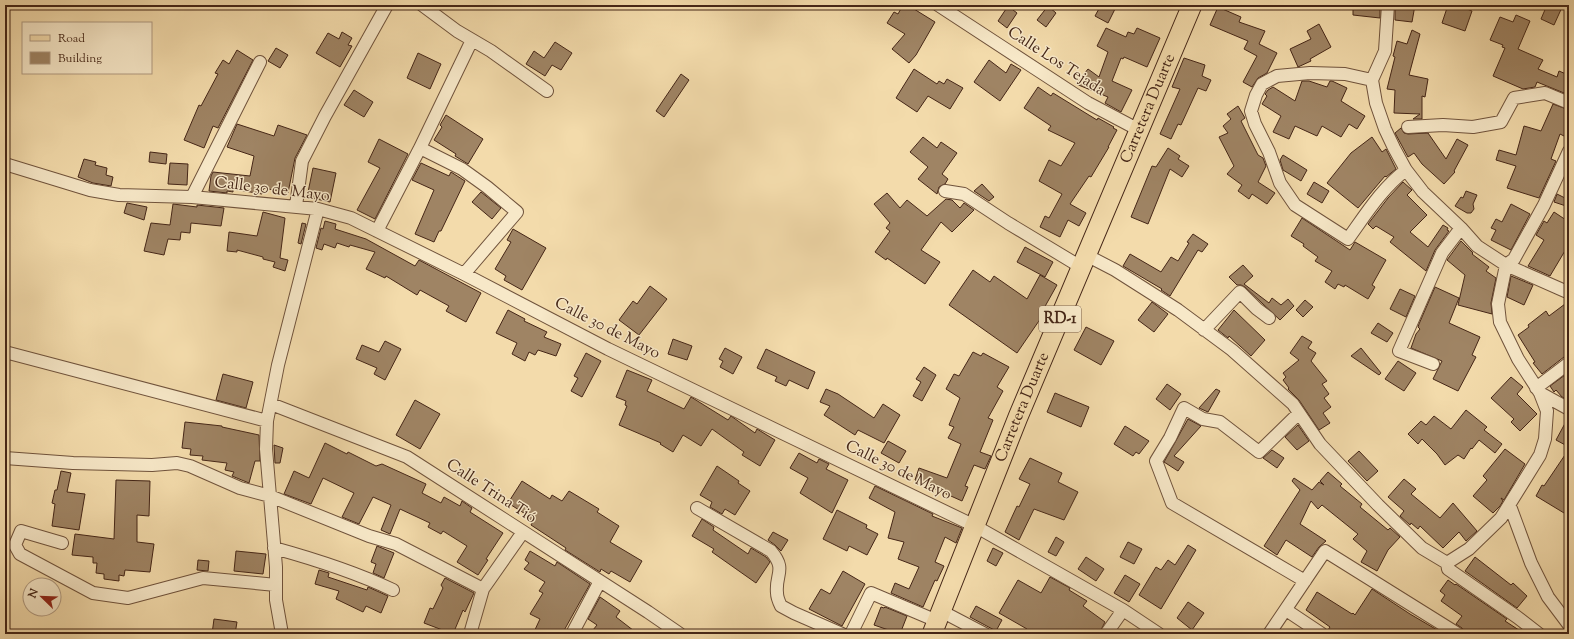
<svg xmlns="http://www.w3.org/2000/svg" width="1574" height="639" font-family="'Sorts Mill Goudy',serif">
<rect width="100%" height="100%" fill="#f3dbab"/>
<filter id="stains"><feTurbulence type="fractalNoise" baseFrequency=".005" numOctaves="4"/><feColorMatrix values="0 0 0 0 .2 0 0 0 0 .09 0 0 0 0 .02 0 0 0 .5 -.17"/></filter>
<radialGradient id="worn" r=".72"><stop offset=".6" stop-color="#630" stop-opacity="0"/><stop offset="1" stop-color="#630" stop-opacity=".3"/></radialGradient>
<!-- building -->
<path fill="#9f8464" stroke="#452617" d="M903,5h14l-3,4 21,13 -19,33 -7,8 -17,-14 13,-15 -18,-11 7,-11 4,2z
M1101,5h16l-9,18 -13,-7z
M1353,5h27v13l-27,-3z
M1395,5h20l-3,17 -17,-2z
M1448,5h9l15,6 -7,20 -23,-8z
M1547,5h16l-9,20 -13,-6z
M1008,6l9,7 -10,15 -9,-7z
M1048,6l8,7 -10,14 -9,-7z
M1218,7l23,10 -2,5 26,9 -6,13 18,9 -10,20 -9,5 -6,9 -9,-5 14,-26 -13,-7 4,-8 -38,-16z
M1516,15l14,6 -12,28 25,11 -5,9 19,8 2,-6 7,3 3,-7v28l-32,-13 -2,5 -12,2 -30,-13 12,-28 -3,-1 1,-2 -13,-5 10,-23 13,5z
M1319,24l12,23 -21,12 1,2 -13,6 -8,-18 21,-10 -4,-8z
M1106,28l20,9 2,-5 6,2 3,-6 23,10 -13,29 -23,-10 -1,2 -2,-1 -9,23 20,9 -11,22 -16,-9 3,-6 -32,-13 12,-15 11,8 9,-25 -11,-6z
M1412,30l8,4 -11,41 19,4 -3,18 -3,-1v23h-9l7,-5 -26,-1 1,-23 -8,-1 8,-32 -2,-1 4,-15 10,3z
M342,32l10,6 -4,7 4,1 -12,21 -24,-14 12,-20 11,6z
M555,42l17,11 -11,17 -9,-5 -7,11 -19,-12 8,-13 10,7z
M276,48l12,7 -8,13 -12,-7z
M237,50l16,10 -35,68 -5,-2 -9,22 -20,-8 15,-35 2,1 17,-32 -3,-1 8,-13 6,4z
M418,53l23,11 -11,25 -23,-11z
M1184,58l21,7 -3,11 9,4 -5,11 -8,-3 -17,37 -3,-1 -7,15 -11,-5 20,-45 -8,-2z
M989,60l17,13 5,-9 10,6 -21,31 -26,-19z
M914,69l23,15 2,-3 5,3 3,-5 16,9 -13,21 -22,-13 -11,16 -21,-14z
M681,74l8,6 -25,37 -8,-6z
M1302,81h7l18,6 3,-6h2l15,7 -6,13 24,15 -8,13 -8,-5 -8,13 -19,-11 -5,10 -22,-10 -6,13 -16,-7 8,-16 -19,-12 5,-8 -2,-2 3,-4 5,-3 22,14z
M1038,87l13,9 2,-3 44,27 1,-2 16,9 -1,1 4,2 -9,17h1l-18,30 -2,-1 -19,28 16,9 -7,13 -11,-6 -8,17 -20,-10 5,-11 4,2 13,-24 -23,-13 10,-21 12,6 14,-23 -27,-13 3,-4 -27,-18z
M354,90l19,12 -9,15 -20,-12z
M1553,104l16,6v20l-3,7 -6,-3 -9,25 5,2 -17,37 -32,-10 9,-22 -20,-6 3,-10 17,5 8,-29 17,5z
M1238,106l7,12 -4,3 17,34 5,3 3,8 -8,16 17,11 -8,11 -15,-10 -3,5 -11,-8 4,-6 -15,-11 7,-8 -15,-29 9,-4 -5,-7 8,-7 -4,-5z
M446,115l37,24 -15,25 -13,-8 1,-2 -22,-14 8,-13 -2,-2z
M237,124l37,12 4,-11 29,10 -12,23 -7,35 -24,-5 -2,6 -29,-5v3l-6,-1v2l-18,-2 2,-15 2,-4 37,4 4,-20 -27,-9z
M1401,128l3,5 4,1 20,-1 18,26 11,-20 11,6 -14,26 1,1 -11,12 -22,-20 -8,-11 -6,4 -13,-24z
M923,137l14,11 4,-6 16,11 -15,21 6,5 -3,5 -6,3 -2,7 -19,-15 10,-12 -18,-15z
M1372,137l10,15 4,-3 10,20 -10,8 -1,-1 -27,32 -31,-25 24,-30z
M379,139l29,15 -33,65 -18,-9 23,-42 -12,-6z
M1168,148l12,8 -2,3 11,7 -7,11 -12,-8 -22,55 -17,-7 21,-51 4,1z
M150,152l17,2 -1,10 -17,-2z
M1283,155l24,15 -6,11 -18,-11 -3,-10z
M84,159l12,3 -1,3 12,3 -1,7 7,2 -2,9 -18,-3 -15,-6z
M170,163l18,1 -1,21 -19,-1z
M421,163l28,13 2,-4 14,9 -24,50h-2l-5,11 -19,-8 19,-44 -22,-10z
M313,168l23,5 -6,29 -23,-5z
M1314,182l15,9 -7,12 -15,-9z
M1403,182l9,8 -5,5 20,20 -17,17 18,15 15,-22 5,3 -1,2 2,1 -14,19 -9,21 -36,-29 4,-5 -18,-11 -3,3 -5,-5 20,-26z
M982,184l12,13 -5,4 -15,-10z
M1466,191l11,4 -4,9 1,5 -3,4h-4l-12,-7 6,-9 2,1z
M481,192l20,16 -9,11 -20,-17z
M887,193l13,15 7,-8 20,16 19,-17 6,1 8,8 4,-5 10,7 -22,22 -11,-10 -20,28 19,12 -15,22 -38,-26 -1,2 -11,-8 15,-21 -4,-3 4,-5 -16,-19z
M1557,194l12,6v7l-15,-5z
M127,203l20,4 -3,13 -20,-7z
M173,204l24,3v-2l27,3 -3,18 -30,-3 -1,10 -9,-1 -1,8 -12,-1 -4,16 -20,-4 7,-28 19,2z
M1511,204l19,10 -19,36 -20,-10 5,-10 -5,-2 5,-9 6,3z
M263,212l22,6 -5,40 8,2 -3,11 -12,-4 2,-5 -12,-3v-2l-26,-7v2l-10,-1 2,-19 28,4z
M1554,212l15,10v22l-19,32 -22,-10 16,-26 -8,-5 8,-14 3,2z
M1302,218l48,32 5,-8 31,18 -14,25 3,2 -7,12 -23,-14 -1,2 -6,-3 -3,5 -10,-7 7,-11 -17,-10 3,-4 -15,-11 1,-2 -13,-8z
M325,221l11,3 -1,5 31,10 49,27 4,-6 62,33 -15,29 -20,-11 3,-5 -29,-16 -3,5 -31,-19 -1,2 -19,-9 9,-17 -25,-7 -1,2 -12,-4 -2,5 -11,-4 -2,6 -6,-2 5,-20 2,1z
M302,223l4,1 -5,20 -3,-1z
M513,229l33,19 -24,42 -18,-10 2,-4 -11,-7 16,-27 -4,-2z
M1193,234l15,10 -6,8 -4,-2 -28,46 -9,-6 1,-1 -39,-23 7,-12 31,18 10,-15 7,4 11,-18 -2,-1z
M1461,241l12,12 -1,1 17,13 -3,4 10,7 -5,25 1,11 -34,-9 7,-30 -18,-15z
M1025,247l28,15 -8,15 -28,-15z
M1243,265l10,11 -9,8 25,19 3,-5 9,7 7,-6 6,7 -14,14 -35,-33 -4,-2h-4l-8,-8z
M973,270l17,12 4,-6 33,23 13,-24 17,10 -14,25 2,2 -28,41 -68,-48z
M1511,276l22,9 -9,20 -17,-8z
M650,286l17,13 -28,36 -20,-15 14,-19 4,3z
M1435,287l24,11 -10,25 31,14 -8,18 4,2 -18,34 -25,-12 9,-18 -31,-13 5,-14 4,-5 -2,-2 1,-3z
M1400,289l15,7 -9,21 -16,-8z
M1305,300l8,7 -10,10 -7,-7z
M1569,301v55l-5,1 -22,17 -9,-11 2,-1 -17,-27 11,-8 -1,-2 18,-14 3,5z
M1152,302l16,12 -14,18 -16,-12z
M508,310l17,9 -1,2 23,11 -3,5 17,7 -5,12 -18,-6 -3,5 -6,-3 -4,9 -13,-7 5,-11 -21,-10z
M1234,310l31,30 -14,16 -22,-20 -1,2 -10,-8z
M1378,323l15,10 -6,9 -16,-9z
M1086,327l28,14 -13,24 -27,-15z
M1302,336l10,6 -4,6 8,5 -5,8 16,20 -5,3 7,10 -5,4 7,9 -8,6 7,10 -11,7 -20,-30 -11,-11 1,-1 -6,-8 3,-3 -3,-4 16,-13 -9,-7z
M673,339l19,7 -5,14 -19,-6z
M385,341l16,8 -16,31 -11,-6 3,-6 -21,-9 6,-14 17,7z
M725,348l17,9 -9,17 -13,-7 3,-6 -4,-2z
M1361,348l20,25 -2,2 -28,-19z
M766,349l49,23 -7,17 -19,-9 -3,6 -11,-5 2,-4 -20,-9z
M973,352l8,4 2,-3 26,14 -12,20 6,4 -15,27 5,2 -13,32 11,4 -6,13 -11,-4 -9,21 3,1 -6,14 -29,-13 1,-1 -19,-7 4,-12 28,10 14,-34 -13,-6 6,-11 -5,-2 11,-27 -14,-9 8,-15 5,2z
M586,353l15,8 -19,36 -11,-6 7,-13 -4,-2z
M1398,361l18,12 -12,18 -19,-12z
M924,367l12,8 -14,26 -9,-5 8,-14 -5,-3z
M627,370l25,10 -5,11 37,18 7,-12 37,23 3,-4 24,17 2,-4 18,11 -15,26 -18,-11 2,-3 -32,-23 -11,17 -18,-11 -10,17 -13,-8 1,-1 -42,-18 8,-19 -2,-1 1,-4 -10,-4z
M1569,372v28l-7,-3 -6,-7 -2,2 -4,-6z
M223,374l30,8 -7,26 -30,-8z
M1511,377l12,10 -6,7 20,20 -17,17 -9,-9 3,-3 -23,-21z
M1167,384l14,10 -11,16 -14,-11z
M826,389l12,5 36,24 9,-14 17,11 -16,28 -26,-13 -3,5 -31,-20 6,-9 -10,-4z
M1216,389l4,2 -12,21 -9,-4z
M1055,393l34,14 -8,20 -34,-15z
M415,400l25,14 -20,35 -24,-14z
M1466,410l21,17 -3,3 18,14 -7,9 -16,-13 -7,9 -1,-1 -7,11 -6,-4 -13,10 -8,-11 -15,-15 -4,5 -10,-10 13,-13 5,4 8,-9 17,13z
M1569,416v31l-13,-7z
M1188,419l13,7 -27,30 10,6 -6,9 -14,-9z
M185,422l37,4v1l37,8 1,26h-5l-6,22 -17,-7 2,-4 -9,-2 2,-7 -25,-3 1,-4 -13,-1 1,-6 -9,-1z
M1298,425l11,16 -12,9 -12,-13z
M1125,426l24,15 -10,13 -3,-2 -3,4 -19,-12z
M888,441l18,10 -7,12 -18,-10z
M325,443l22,11 1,-2 28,14 6,-2 44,20 -4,9 19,10 3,-6 16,9 2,-5 10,7 -2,4 33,21 -17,26 2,1 -10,15 -21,-13 10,-16 -24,-15 -2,3 -13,-7 2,-4 -30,-14 -10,25 -9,-4 10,-25 -18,-8 -14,27 -17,-7 12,-24 -31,-15 -12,26 -27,-10 10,-23 15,7z
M274,445l9,3 -3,15h-5z
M1505,449l20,15 -21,36 -3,-2 2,3 -3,5 -7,7 -20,-17 14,-16 -4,-4z
M1569,449v67l-33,-20 6,-11 2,1z
M1272,450l12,8 -7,10 -14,-10z
M1359,451l19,20 -11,10 -19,-20z
M799,453l18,10 2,-4 10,5 -3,5 22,11 -16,33 -32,-20 8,-15 -18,-10z
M1030,458l32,15 -4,9 20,10 -14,28 -30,-11 -15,31 -14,-8 12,-26 2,1 11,-23 -11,-5z
M717,466l22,15 -1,2 12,8 -15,24 -10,-6 -3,5 -12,-7 2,-5 -12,-7z
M61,471l10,2 -4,19 18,2 -6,36 -27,-4 3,-22 -3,-1 3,-13h2z
M1328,472l14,12 -2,2 22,18 -2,3 28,23 2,-2 10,9 -12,13 -11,21 -16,-9 6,-11 -14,-12 5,-5 -36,-29 -4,4 -7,-8 -11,23 26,17 -7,6 -7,10 -26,-17 -9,15 -13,-9 36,-56 -8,-9 2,-3 18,12 7,-8 5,3 -4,-4z
M1404,479l12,10 -5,5 29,24 13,-15 24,28 -11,10 -7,-9 -16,16 -23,-22 -2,3 -7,-6 -1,2 -10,-9 4,-5 -16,-14z
M116,480l34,1 -1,35 -12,-1v27l17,2 -4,28 -25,-2 -1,6 -5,-1v6l-15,-2v-5l-8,-1 1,-10h-4v-6l-21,-2 3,-21 39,5z
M522,481l28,18 2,-4 10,6 7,-10 30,18 -2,3 22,14 -9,16 32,19 -12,21 -19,-11 -2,3 -8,-5 -1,3 -35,-22 1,-2 -35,-23 2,-4 -7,-4 1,-2 -19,-12z
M875,486l58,28 -1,2 30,12 -6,15 -11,-6 -10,25 9,4 -7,15 -2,-1 -12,27 -32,-14 4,-10 14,6 10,-22 -21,-8 6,-17 -16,-4 7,-26 -26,-14z
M837,510l30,15 -1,3 12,6 -11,21 -18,-9 -2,5 -24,-12z
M702,519l12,8 -1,3 35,24 3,-6 15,9 4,5 -14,21 -44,-31 2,-3 -22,-13z
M773,532l15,8 -7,11 -6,-6 -7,-5z
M1056,537l8,5 -8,14 -8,-4z
M1128,542l14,7 -8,15 -14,-7z
M1188,545l8,5 -35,59 -22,-14 17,-28 5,3 7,-10 7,5z
M377,546l17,7 -10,25 -11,-5 3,-9 -5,-2z
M993,548l10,5 -7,13 -9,-5z
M236,551l30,3 -3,20 -29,-3z
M530,551l25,15 2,-4 33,22 -28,50h-29l7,-15 -10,-5 13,-21 -4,-2 6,-9 -21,-13 5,-6 -4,-3z
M1086,557l18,12 -8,12 -18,-12z
M1475,557l36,28 2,-2 14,13 -10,12 -52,-37z
M198,560l11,1 -1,10 -11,-1z
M319,570l10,3 -1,4 39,13 1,-3 20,9 -7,17 -15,-7 -3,6 -27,-13 3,-8 -24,-7z
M843,571l22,13 -23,42 -33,-17 12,-20 9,5z
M1125,575l15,9 -11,18 -15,-9z
M1050,577l20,11 -1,2 18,11 -4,5 22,16 -6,12h-75l3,-5 -28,-16 19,-33 23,13z
M445,578l29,15 -9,19 -2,-2 -10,24 -29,-11 6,-15 3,1 10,-21 -2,-3z
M1448,580l7,5 1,-1 51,35 -2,2 20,13h-60l-3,-6 -6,-4 6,-8 -21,-15 4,-6 -5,-4z
M1372,589l38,25 34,20h-115l-1,-4 2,-3 -24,-17 11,-18 35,22 1,-1 2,2z
M600,597l20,14 -4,6 22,17h-39l-6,-4 4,-5 -9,-6z
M1188,602l16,11 -12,17 -15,-12z
M976,606l26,14 -6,11 -26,-14z
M881,607l3,1 1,-1 22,9 -7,18 -26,-9z
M214,619l23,3 -2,12h-23z"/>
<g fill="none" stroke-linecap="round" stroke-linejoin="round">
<!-- street casing -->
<g stroke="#70533c" stroke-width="14">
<path id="street" d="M422,5l35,26 34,20 56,40
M938,5l150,98 51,27
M1388,5l-3,46 -13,29 4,23 9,26 9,19 12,22 17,22 38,36 16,18 29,19 59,26 4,-1
M1372,80l-27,-6 -35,-1 -33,3 -15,8 -6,11 -5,16 4,13 14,28 11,31 15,22 53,34c18,-25 34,-51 58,-69
M1408,127l35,-2 30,2 28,-5 13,-24 31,-5 24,10
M420,148l42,21 25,18 30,25 -53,62
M5,164l85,26 29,5 73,2 126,12 33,9 113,56 144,75 367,177 148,84 36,24
M945,191l19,3 44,29 73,44
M192,197l68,-135
M296,206l6,-45 23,-45 62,-111
M377,231l43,-83 52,-108
M1086,255l29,15 63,40 54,40 61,54 27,40 58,61 44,43 25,15 22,-14 32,-31 39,-63 5,-16 2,-28 -7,-18 -22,-34 -18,-37 -2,-18 8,-39 8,-6 30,-54 25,-54
M1204,330l36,-38 17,17 12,9
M5,352l262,69
M1433,364l-34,-13 43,-98 19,-25
M1536,388l33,-25
M1540,393l29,16
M271,404l136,53 241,155 32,22
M1299,413l-40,39 -39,-30 -17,-3 -19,-11 -14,30 -14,23 16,42 133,78
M5,458l68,5 79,2 25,-2 13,3 50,22 30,8 99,40 27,8 87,45 -13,45
M1510,506l21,57 17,34 21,28
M697,508l74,43c16,19 4,23 6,42 0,4 2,9 4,13l13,7 48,21
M62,543l-41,-12 -6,14 5,9 73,39 35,5 75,-20 73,7
M274,548c40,11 81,24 119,42
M1447,563l1,6 69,48 22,17
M483,589l40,-57
M1286,610l36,24
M941,611l44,23
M282,634l-6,-34v-33l-10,-118 1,-28 11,-56 40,-156
M572,634l28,-53
M851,634l20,-41 66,28
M1106,634l17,-24
M1269,634l56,-83 133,83"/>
</g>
<!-- primary casing -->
<g stroke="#452617" stroke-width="21">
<g id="primary">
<path id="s1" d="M932,634l86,-217 174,-412"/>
</g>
</g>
<!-- street -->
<use href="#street" stroke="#f7e8c8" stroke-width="12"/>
<!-- primary -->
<use href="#primary" stroke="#f3dbab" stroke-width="19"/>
</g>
<g text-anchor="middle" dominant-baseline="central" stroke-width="3" stroke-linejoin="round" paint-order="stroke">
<!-- shield labels -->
<rect fill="#f7e8c8" stroke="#7a604c" stroke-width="1" x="1039" y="306" width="42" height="26" rx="3"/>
<g font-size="15" font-weight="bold" fill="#452617">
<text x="1060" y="319">RD-1</text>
</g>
<!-- street labels -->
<g font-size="16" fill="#452617" stroke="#f7e8c8">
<text transform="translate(1056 62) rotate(33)">Calle Los Tejada</text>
<text stroke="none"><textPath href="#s1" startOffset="568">Carretera Duarte</textPath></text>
<text transform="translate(272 190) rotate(7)">Calle 30 de Mayo</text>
<text transform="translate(607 329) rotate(27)">Calle 30 de Mayo</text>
<text stroke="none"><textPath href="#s1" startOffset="244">Carretera Duarte</textPath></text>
<text transform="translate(898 471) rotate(26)">Calle 30 de Mayo</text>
<text transform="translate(491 492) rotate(33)">Calle Trina Tió</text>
</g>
</g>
<!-- margin -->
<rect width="1574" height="639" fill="none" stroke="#f3dbab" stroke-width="20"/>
<rect x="6" y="6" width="1562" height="627" fill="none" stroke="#452617" stroke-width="2"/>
<rect x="10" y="10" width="1554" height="619" fill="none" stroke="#452617"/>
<!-- legend -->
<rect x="22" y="22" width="130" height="52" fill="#f7e8c8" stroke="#b09a81"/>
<rect x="30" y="35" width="20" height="6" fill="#f3dbab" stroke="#b09a81"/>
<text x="58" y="42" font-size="12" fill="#452617">Road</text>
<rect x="30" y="52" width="20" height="12" fill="#9f8464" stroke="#b09a81"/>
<text x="58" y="62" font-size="12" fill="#452617">Building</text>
<!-- north arrow -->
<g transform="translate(42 597) rotate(293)"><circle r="19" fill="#f7e8c8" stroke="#b09a81"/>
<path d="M0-3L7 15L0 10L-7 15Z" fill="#8f2418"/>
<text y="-6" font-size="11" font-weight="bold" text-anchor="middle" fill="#452617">N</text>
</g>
<rect width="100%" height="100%" filter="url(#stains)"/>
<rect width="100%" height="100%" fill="url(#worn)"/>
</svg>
